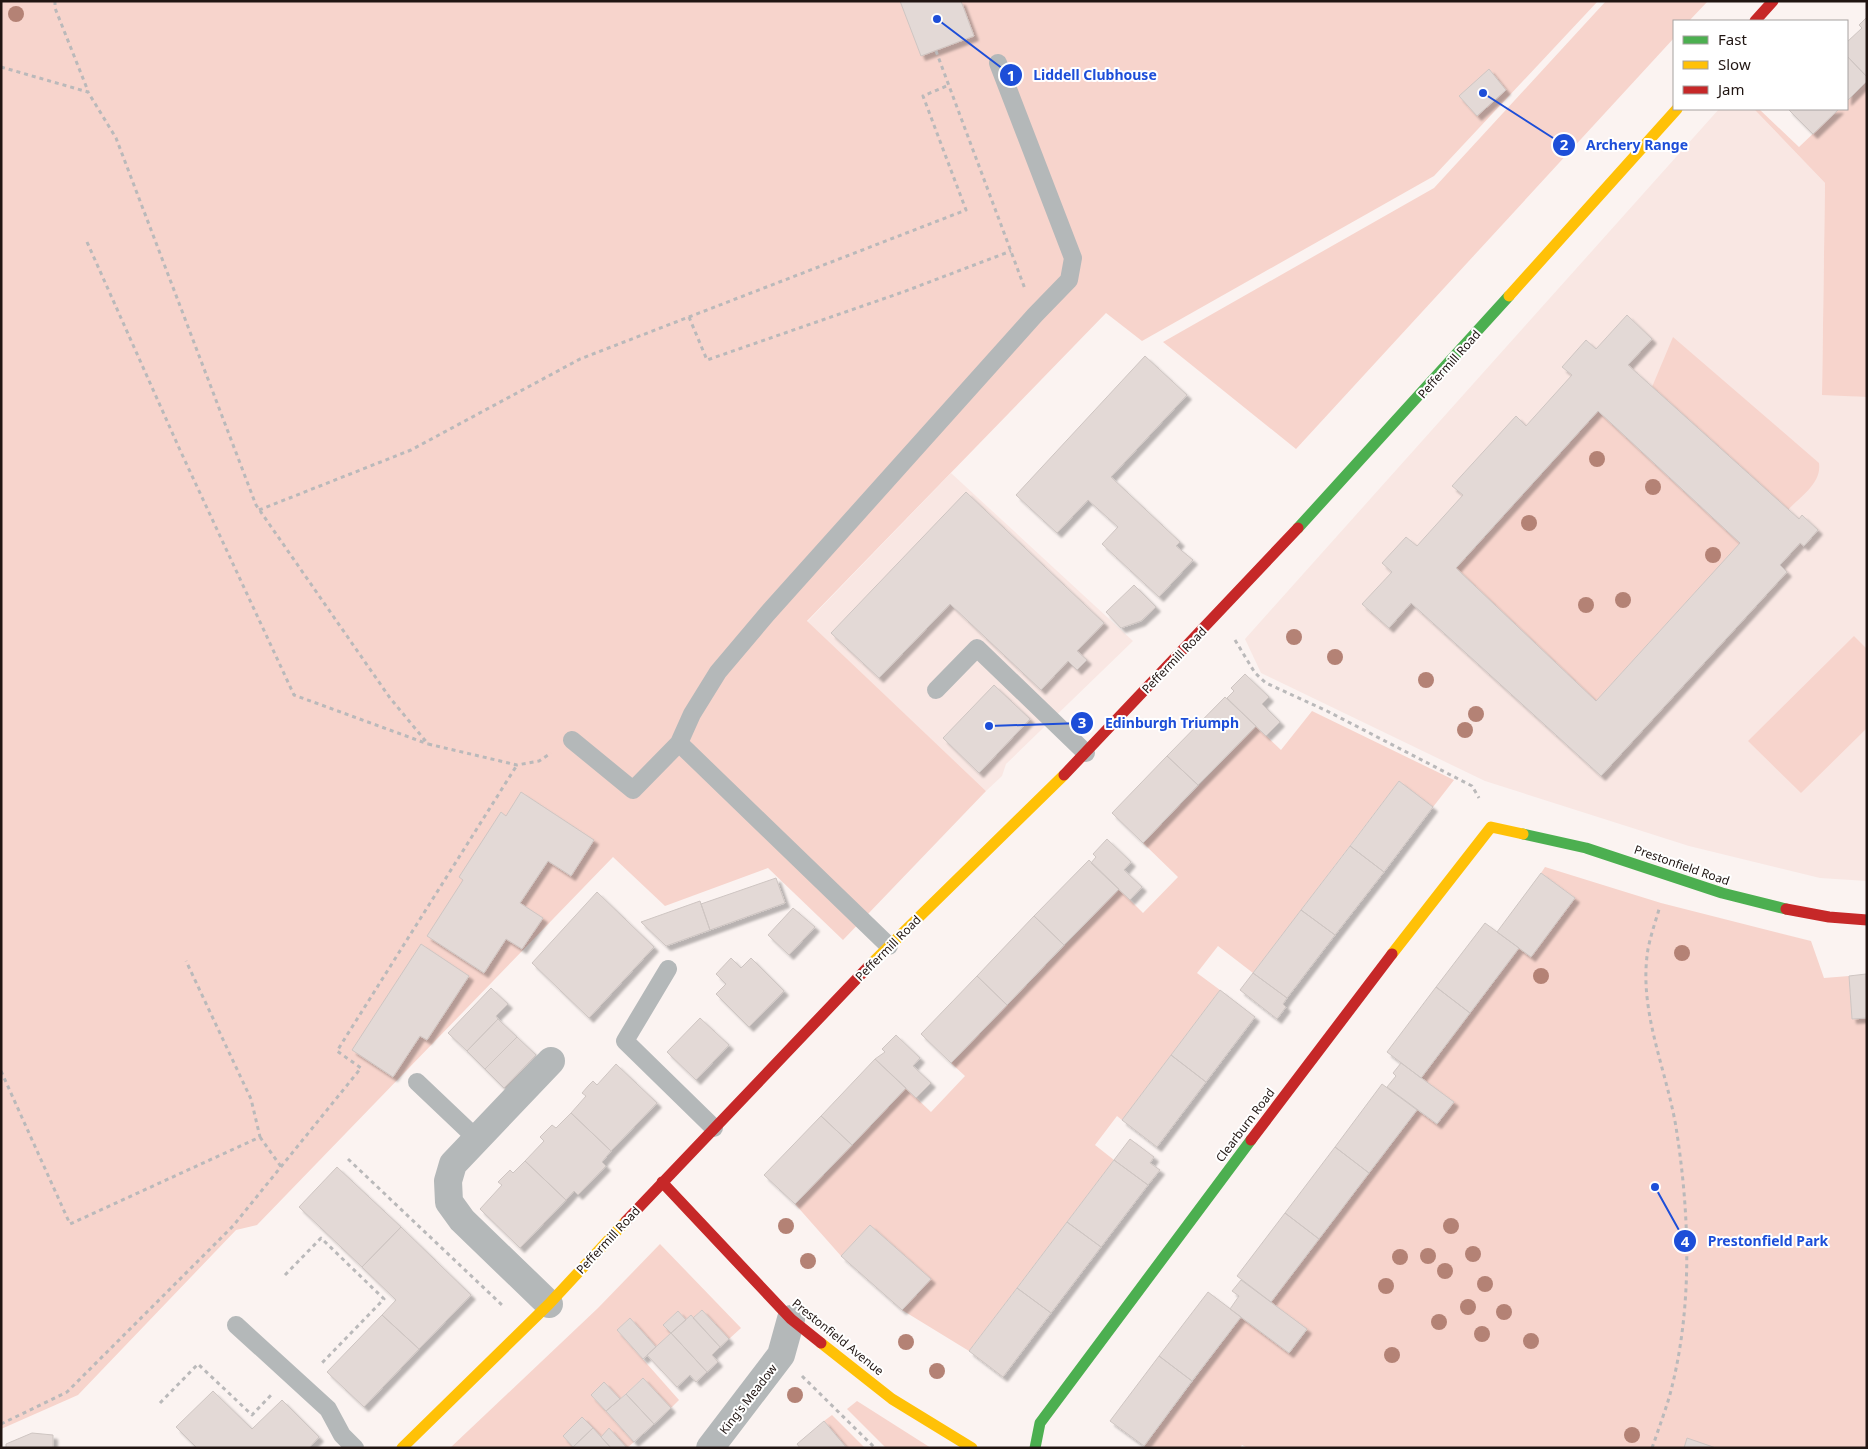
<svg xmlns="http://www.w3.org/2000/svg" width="1868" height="1449" font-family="'Noto Sans',sans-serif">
<defs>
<filter id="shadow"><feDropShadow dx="4.5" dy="4.5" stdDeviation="1" flood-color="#0004"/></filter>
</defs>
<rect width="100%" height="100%" fill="#fbf3f1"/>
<!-- built -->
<path fill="#f9e7e3" d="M1719,109h35l71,74 -3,211 45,3v484l-47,-3 -131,-32 -204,-65 -224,-108 -16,-34z
M951,473l182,168 -127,123 -4,12 -16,15 -179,-169z"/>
<!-- green -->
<path fill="#f7d4cc" d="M1,1h1597l-164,175 -292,165 -36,-28 -299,308 179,170 -143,149 -75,-72 -103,38 -52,-49 -356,368 -21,5 -158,165 -77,34z
M1606,1h102l-19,20h-15v17l-378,411 -133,-107 271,-154z
M1867,81v316l-45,-2 3,-212 -71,-74h5l40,38 40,-38h8v-8z
M1673,337l146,126c3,20 -18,33 -31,47l-136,-123z
M1598,411l142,132 -144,158 -140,-133z
M1854,636l13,13v79l-66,65 -53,-52z
M1312,711l142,69 -21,27 -34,-26 -146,192 -35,-27 -21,27 23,17 -98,130 -5,-4 -22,29 19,15 -145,191 -67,-41 28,-31 -60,-54 -29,31 -46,-52 111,-116 25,24 34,-36 -14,-13 168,-174 24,24 35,-36 -35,-34 113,-117 25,24z
M1545,867l116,36 150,38 13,37 25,-2 3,43 15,-1v430h-619l-6,-3 -2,3h-92l-4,-2 97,-129 48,36 18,-23 -36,-28 146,-192 20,14 16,-22 -32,-24 98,-130 56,-50 -34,-25z
M660,1244l81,84 -12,11 -27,-29 -9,8 -2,-3 -5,5 -8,-9 -15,14 8,8 -15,14 -26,-29 -13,12 62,70 -8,8 -28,-30 -23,21 -16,-17 -13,13 43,47 -7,6 -17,-19 -9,8 -19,-20 -19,19 10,11 -1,1h-122l148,-140z
M857,1401l74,47h-45l-39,-39z
M832,1415l33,33h-20l-21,-27z"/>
<!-- building -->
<path fill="#e3d9d6" stroke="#cec5c2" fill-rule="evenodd" filter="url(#shadow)" d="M900,1h61l13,35 -53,20z
M1867,17v60l-20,-21v-14l15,-14 -3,-3z
M1847,56l20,21v4l-20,20z
M1489,69l17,21 -29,26 -18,-20z
M1788,109h51l-26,25z
M1627,315l25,24 -24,26 171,154 3,-4 16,15 -14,16 -4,-3 -20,22 7,7 -186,204 -190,-173 -22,25 -27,-24 30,-32 -10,-9 24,-26 11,9 46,-51 -11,-9 64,-70 10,10 46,-51 -10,-8 24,-27 10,9zM1598,411l142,132 -144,158 -140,-133z
M1145,356l42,39 -76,82 69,65 -4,4 17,14 -34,37 -57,-53 16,-17 -30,-27 -31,33 -41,-38z
M966,492l138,131 -27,28 10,9 -10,10 -9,-9 -27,29 -91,-86 -71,74 -48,-45z
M1134,585l22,22 -15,14 -20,7 -15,-16z
M1245,674l24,23 -7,7 18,18 -14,14 -39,-38 7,-7 -3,-3z
M994,685l36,34 -51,54 -36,-35z
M1225,697l31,29 -58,59 -31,-29z
M1167,756l31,29 -55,58 -31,-30z
M1399,781l34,26 -49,65 -34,-26z
M521,792l73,48 -23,36 -23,-15 -28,42 23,15 -21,31 -16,-10 -22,34 -57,-37 36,-56 -4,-3 42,-65 5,4z
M1107,839l24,23 -7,8 18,17 -12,13 -39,-37 5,-6 -3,-3z
M1350,846l34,26 -49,63 -34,-25z
M1089,860l30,29 -55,56 -30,-29z
M1541,873l34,25 -44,59 -34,-25z
M776,878l9,25 -75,27 -9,-26z
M597,892l57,55 -65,71 -57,-55z
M700,901l10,29 -44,16 -25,-24z
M793,908l22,19 -26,28 -21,-20z
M1301,910l34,25 -48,63 -34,-25z
M1034,916l30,29 -57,60 -30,-29z
M1485,923l34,25 -49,65 -34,-26z
M421,944l48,32 -42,64 -7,-4 -27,41 -41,-27z
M731,958l10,10 10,-10 33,33 -35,36 -33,-33 10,-10 -10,-10z
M1253,973l34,25 -4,6 3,3 -9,12 -37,-29z
M1866,974l1,44 -15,1 -3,-43z
M977,976l30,29 -56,58 -30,-29z
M1436,987l34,26 -49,65 -34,-26z
M491,988l17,16 -12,12 2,3 -31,32 -19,-18z
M1220,990l35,27 -49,65 -35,-27z
M700,1018l29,27 -33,35 -29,-28z
M498,1019l19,18 -32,32 -18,-18z
M896,1035l24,23 -7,8 18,17 -15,15 -41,-39 10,-7 -3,-3z
M517,1037l19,18 -32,33 -19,-19z
M1171,1055l35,27 -49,65 -35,-27z
M875,1059l31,29 -54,57 -31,-29z
M1401,1063l53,39 -17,22 -50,-37 9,-11 -3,-3z
M616,1064l41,39 -46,48 -40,-38 15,-17 -4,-3 6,-7 5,-5 4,4z
M1382,1084l35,26 -48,63 -34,-26z
M571,1113l40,38 -9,11 4,4 -28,29 -4,-4 -8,9 -41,-39 19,-20 -4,-4 12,-12 4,3z
M821,1116l31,29 -57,59 -31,-29z
M1130,1139l24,18 -4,6 10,7 -12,15 -34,-25z
M1335,1147l34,26 -50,66 -34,-26z
M1114,1160l34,25 -47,62 -34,-25z
M525,1161l41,39 -46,48 -40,-39 22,-24 -4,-3 12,-12 3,3z
M337,1167l64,60 -39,40 -63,-60z
M1285,1213l34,26 -48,63 -34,-26z
M1067,1222l34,25 -50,66 -34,-25z
M870,1225l61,54 -29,31 -61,-54z
M401,1227l70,68 -52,54 -37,-34 14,-15 -34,-33z
M1241,1280l66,49 -18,24 -59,-44 9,-13 -7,-5z
M1017,1288l34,25 -48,64 -34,-26z
M1208,1292l33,25 -49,64 -33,-25z
M702,1310l27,29 -9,8 -27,-29z
M678,1311l8,9 -15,13 -8,-8z
M382,1315l37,34 -55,58 -37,-35z
M691,1315l29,32 -8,8 6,7 -11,10 -36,-39z
M630,1318l26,29 -13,12 -26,-29z
M671,1333l36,39 -11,10 -6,-7 -13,12 -30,-32z
M1159,1356l33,25 -48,65 -34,-25z
M643,1378l28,30 -17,16 -28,-30z
M604,1382l16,17 -14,12 -15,-16z
M213,1391l39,38 30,-29 37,37 -10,11h-112l-21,-21z
M626,1394l28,30 -20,18 -28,-31z
M582,1417l11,11 -20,19 -10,-11z
M824,1421l22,26 -46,1 -3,-4z
M593,1428l18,20h-37l-1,-1z
M609,1428l18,20h-16l-10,-11z
M32,1433l21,2v13h-47v-4z
M1687,1438l29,10h-32z"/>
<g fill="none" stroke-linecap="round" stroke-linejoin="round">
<!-- path -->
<path stroke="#bab9ba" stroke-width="3" stroke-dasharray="4 4" stroke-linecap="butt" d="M55,1v7l33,83
M936,51l89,238
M1,67l87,25 28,46 140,367 134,193 38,46 89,21 22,-4 12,-8
M87,242l93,208 114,245 134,49
M689,317l18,43 196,-68 108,-41
M259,510l152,-60 169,-91 386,-149 -43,-114 26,-11
M1235,640l20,33 11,10 61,28 145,75 7,12
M1,1071l69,153 190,-87 -9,-38 -65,-138
M260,1137l22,31
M348,1159l155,147
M285,1275l36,-37 63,61 -64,66
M802,1376l73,72
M160,1403l38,-39 54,51 21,-22
M1,1424l66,-32 166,-166 128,-158 -24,-17 180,-286
M1652,1448c6,-17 12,-34 17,-50 24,-87 21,-182 7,-271 -10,-59 -38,-117 -28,-178 3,-15 8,-29 12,-43"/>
<!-- lane -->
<path stroke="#b4b8b9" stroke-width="18" d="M936,690l41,-42 109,105
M572,740l61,50 46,-47
M889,946l-210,-203 13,-29 26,-42 49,-58 268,-299 34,-35 4,-22 -75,-195
M668,969l-43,72 89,87
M417,1082l60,57
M236,1325l92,84 14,26 13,13"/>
<!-- street -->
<path stroke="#b4b8b9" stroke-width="28" d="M549,1304l-87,-84 -13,-18 -1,-21 5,-17 98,-103
M710,1448l71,-93 10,-36"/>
<!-- fast -->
<path stroke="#4caf50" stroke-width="11" d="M1298,528l211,-232
M1523,834l63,14 136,45 64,16
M1035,1448l5,-25 211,-283"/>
<!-- slow -->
<path stroke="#ffc107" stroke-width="11" d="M1509,296l168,-187
M1392,954l99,-127 32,7
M868,967l196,-192
M821,1343l71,56 80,49
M402,1448l147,-144 77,-83"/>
<!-- jam -->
<path stroke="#c62828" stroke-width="11" d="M1755,21l18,-20
M1064,775l234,-247
M1786,909l43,8 38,3
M1251,1140l141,-186
M662,1182l129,137 30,24
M626,1221l242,-254"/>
</g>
<!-- trees -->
<g fill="#b48275">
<circle cx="16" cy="14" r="8"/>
<circle cx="1597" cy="459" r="8"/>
<circle cx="1653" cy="487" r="8"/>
<circle cx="1529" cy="523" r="8"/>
<circle cx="1713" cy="555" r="8"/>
<circle cx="1623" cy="600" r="8"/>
<circle cx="1586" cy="605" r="8"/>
<circle cx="1294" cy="637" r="8"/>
<circle cx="1335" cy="657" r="8"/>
<circle cx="1426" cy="680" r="8"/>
<circle cx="1476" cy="714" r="8"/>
<circle cx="1465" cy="730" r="8"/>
<circle cx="1682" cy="953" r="8"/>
<circle cx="1541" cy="976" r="8"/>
<circle cx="786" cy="1226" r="8"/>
<circle cx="1451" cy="1226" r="8"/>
<circle cx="1473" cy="1254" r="8"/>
<circle cx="1428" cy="1256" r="8"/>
<circle cx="1400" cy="1257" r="8"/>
<circle cx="808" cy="1261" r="8"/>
<circle cx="1445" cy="1271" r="8"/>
<circle cx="1485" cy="1284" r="8"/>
<circle cx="1386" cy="1286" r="8"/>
<circle cx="1468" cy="1307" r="8"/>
<circle cx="1504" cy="1312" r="8"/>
<circle cx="1439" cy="1322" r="8"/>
<circle cx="1482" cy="1334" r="8"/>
<circle cx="1531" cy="1341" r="8"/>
<circle cx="906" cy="1342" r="8"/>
<circle cx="1392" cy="1355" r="8"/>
<circle cx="937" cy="1371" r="8"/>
<circle cx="795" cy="1395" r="8"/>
<circle cx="1632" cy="1435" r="8"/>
</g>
<g text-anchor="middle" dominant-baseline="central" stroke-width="4" stroke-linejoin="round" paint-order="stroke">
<!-- street labels -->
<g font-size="12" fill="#201512" stroke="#fff">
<text transform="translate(1449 364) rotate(-48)">Peffermill Road</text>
<text transform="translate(1174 660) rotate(-46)">Peffermill Road</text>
<text transform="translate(1682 865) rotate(19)">Prestonfield Road</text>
<text transform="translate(888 948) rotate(-45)">Peffermill Road</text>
<text transform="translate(1245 1125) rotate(-53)">Clearburn Road</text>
<text transform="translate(608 1240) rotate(-47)">Peffermill Road</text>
<text transform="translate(838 1337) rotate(39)">Prestonfield Avenue</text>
<text transform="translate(748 1399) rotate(-52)">King's Meadow</text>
</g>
</g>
<!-- callouts -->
<path fill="none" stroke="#1d4ed8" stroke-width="2" d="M937 19L1011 75M1483 93L1564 145M989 726L1082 723M1655 1187L1685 1241"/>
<g fill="#1d4ed8" stroke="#fff" stroke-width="2">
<circle cx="937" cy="19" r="5"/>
<circle cx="1483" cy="93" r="5"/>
<circle cx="989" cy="726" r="5"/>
<circle cx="1655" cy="1187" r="5"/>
<circle cx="1011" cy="75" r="12"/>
<circle cx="1564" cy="145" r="12"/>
<circle cx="1082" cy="723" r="12"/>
<circle cx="1685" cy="1241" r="12"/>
</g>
<g font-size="15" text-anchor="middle" font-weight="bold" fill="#fff">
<text x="1011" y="81">1</text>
<text x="1564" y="150">2</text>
<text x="1082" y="728">3</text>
<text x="1685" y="1247">4</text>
</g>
<g font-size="14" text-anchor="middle" font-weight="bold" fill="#1d4ed8" stroke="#fff" stroke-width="4" stroke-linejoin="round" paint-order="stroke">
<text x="1095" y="80">Liddell Clubhouse</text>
<text x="1637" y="150">Archery Range</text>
<text x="1172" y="728">Edinburgh Triumph</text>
<text x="1768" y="1246">Prestonfield Park</text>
</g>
<!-- border -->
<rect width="1868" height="1449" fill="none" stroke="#201512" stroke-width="5"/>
<!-- legend -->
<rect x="1673" y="20" width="175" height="90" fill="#ffffff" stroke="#a6a1a0"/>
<rect x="1683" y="36" width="25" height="8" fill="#4caf50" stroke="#a6a1a0"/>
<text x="1718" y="45" font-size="15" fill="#201512">Fast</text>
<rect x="1683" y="61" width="25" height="8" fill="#ffc107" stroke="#a6a1a0"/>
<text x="1718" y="70" font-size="15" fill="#201512">Slow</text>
<rect x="1683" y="86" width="25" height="8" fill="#c62828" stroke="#a6a1a0"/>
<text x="1718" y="95" font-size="15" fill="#201512">Jam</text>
</svg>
